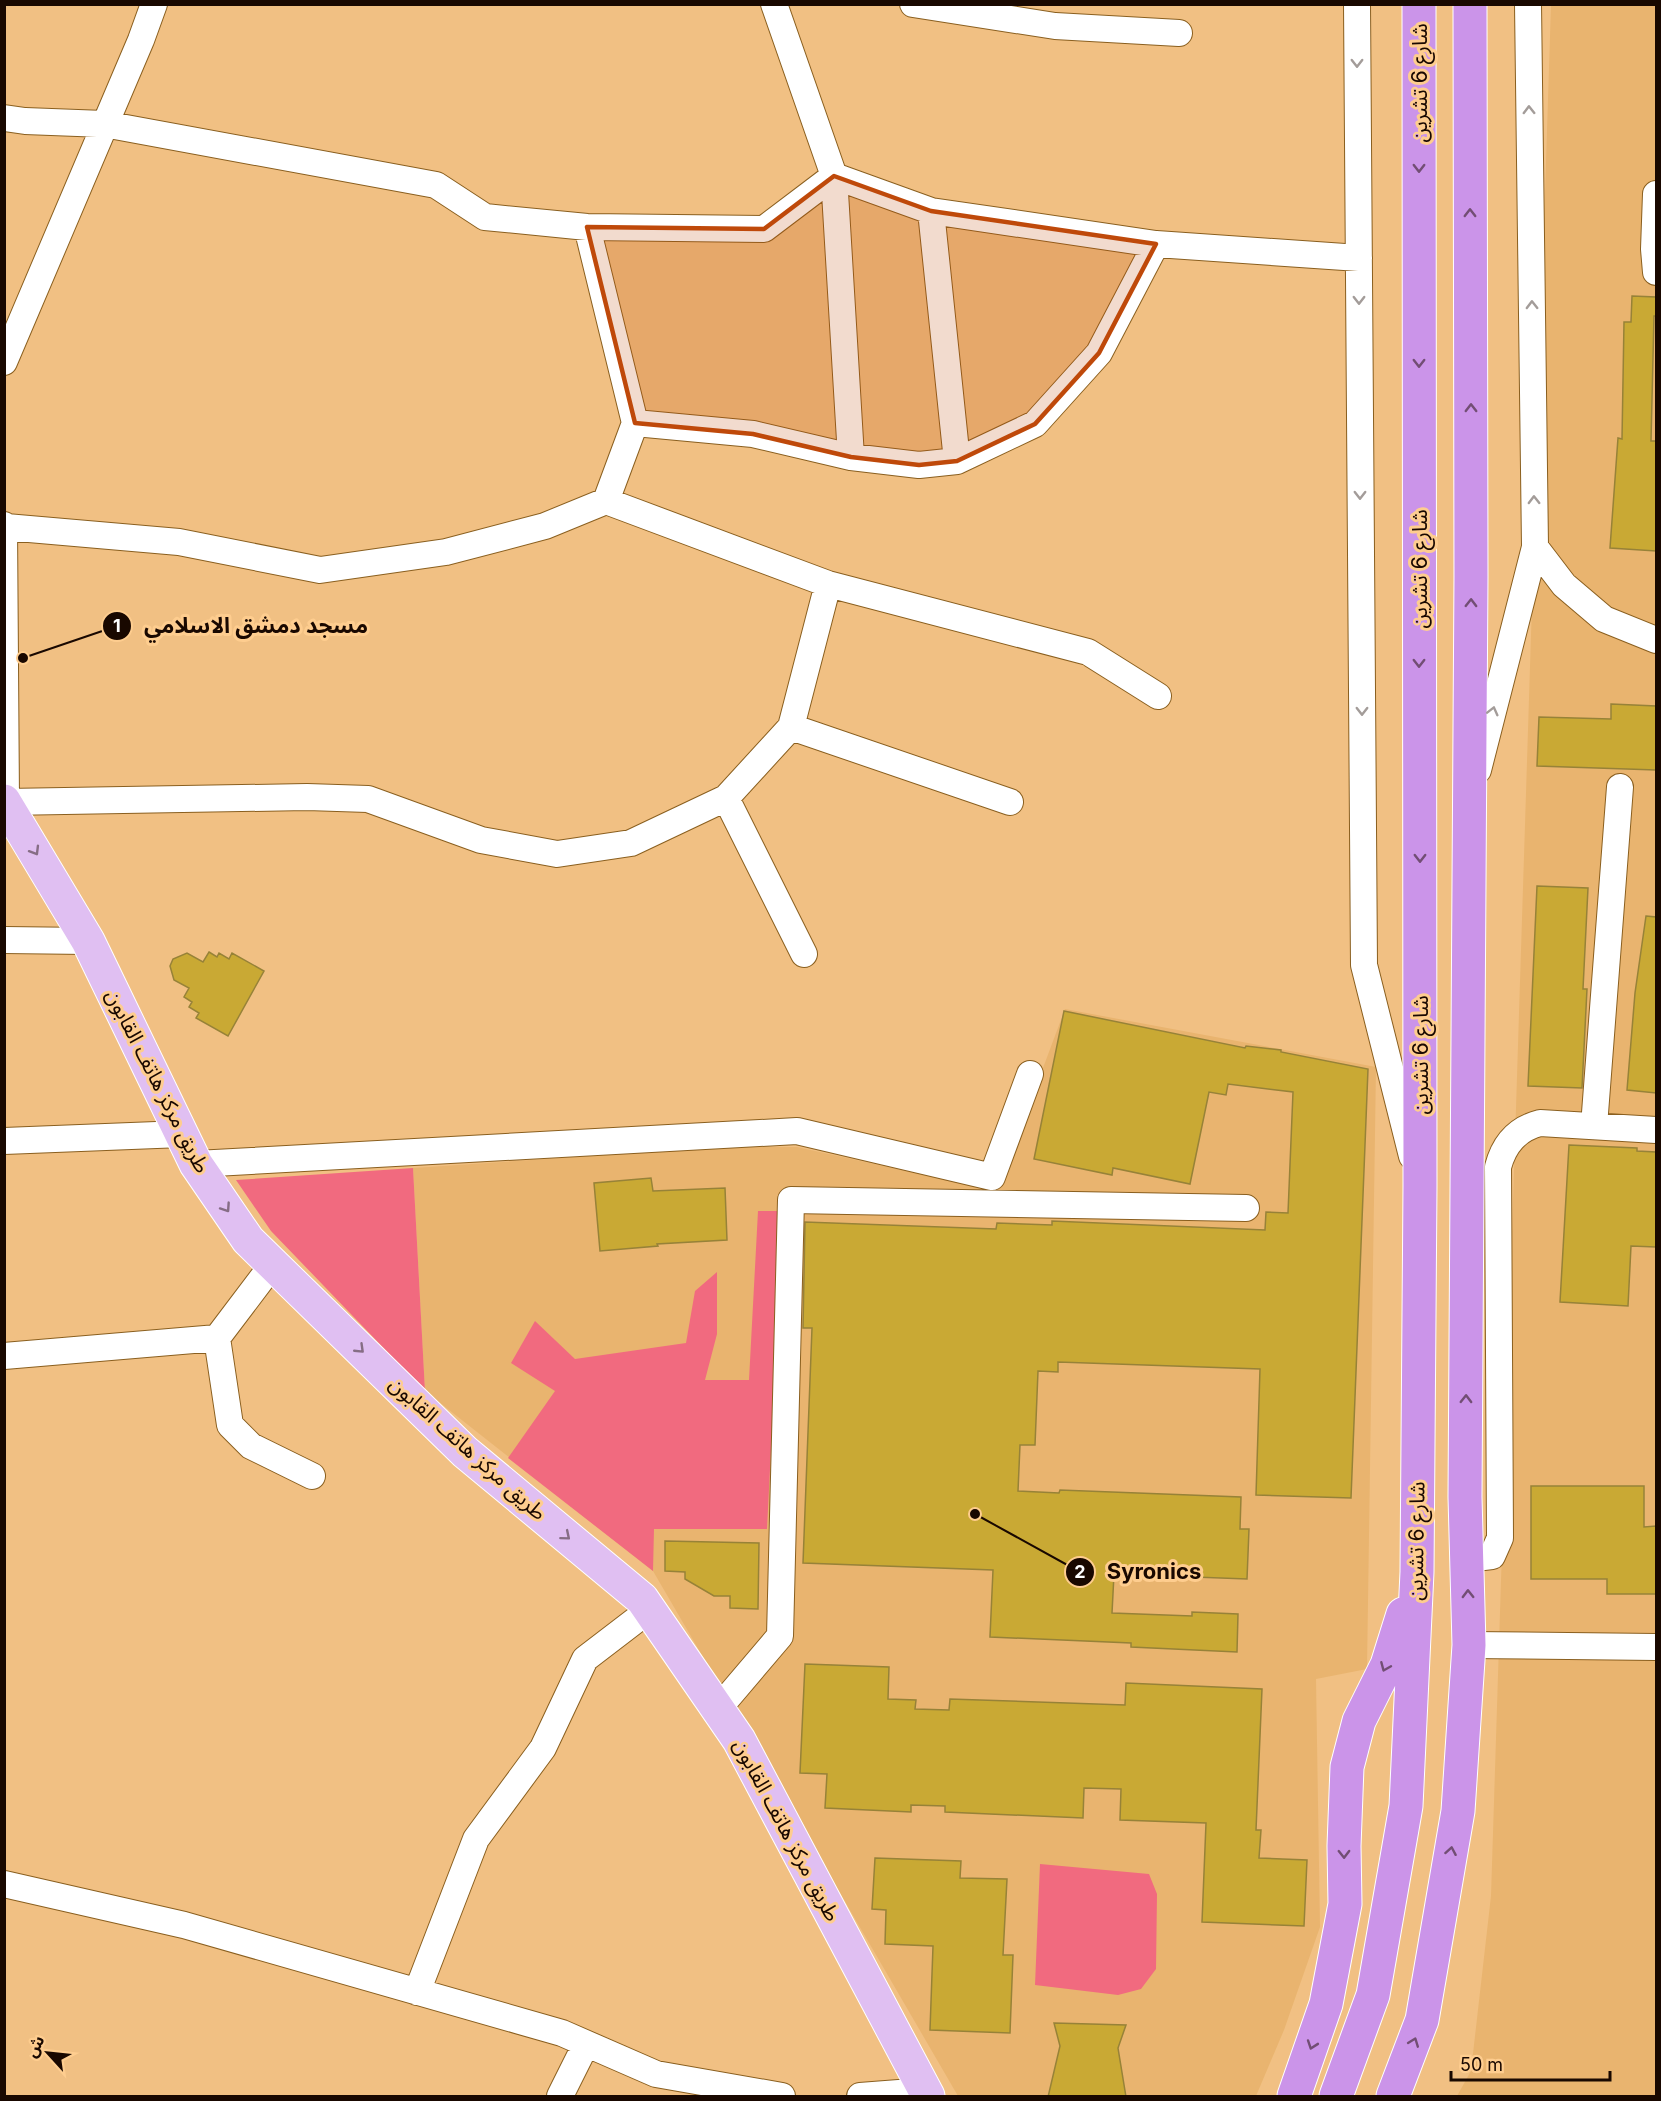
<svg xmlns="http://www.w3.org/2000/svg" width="1661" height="2101" font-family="Inter,'Noto Sans Arabic',sans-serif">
<rect width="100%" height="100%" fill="#f1c083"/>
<!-- built -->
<path fill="#e9b46f" d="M1551,5h105v2091h-199l14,-25 20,-175z
M1065,1009l311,58 -9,602 -51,10 4,248 -36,103 -28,66h-298l-305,-525 -228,-180 -12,-223 312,-21h72l200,44z"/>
<!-- green -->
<path fill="#f16a7f" d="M413,1168l12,223 -154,-160 -35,-51z
M758,1211h25l-16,318h-113l-1,42 -145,-113 47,-67 -44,-28 24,-42 40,38 111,-16 9,-52 22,-19v62l-12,46h44z
M1040,1864l109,10 8,20 -1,75 -15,20 -23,6 -83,-10z"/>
<!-- building -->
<path fill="#c9a934" stroke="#978238" stroke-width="1.5" d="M1632,296l24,1v19h-2l-3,125h5v110l-46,-3 8,-110 4,1 2,-117h7z
M1611,704l45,2v64l-119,-4 2,-49 72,2z
M1537,886l51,2 -5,101h4l-5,99 -54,-2z
M1646,916l10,1v176l-29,-3 8,-97z
M209,952l8,5 2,-4 10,6 3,-6 32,18 -36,65 -32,-18 3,-5 -10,-6 3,-5 -8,-5 5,-9 -15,-8 -4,-14 3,-7 14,-6 16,9z
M1064,1011l181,37 1,-2 35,4v2l87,17 -17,429 -95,-3 4,-126 -202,-7v10l-20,-1 -3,74h-15l-2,46 41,2 1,-3 181,7 -1,32h9l-2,50 -133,-5 -2,39 80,3v-4l46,2 -1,38 -106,-5v-4l-141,-6 3,-67 -190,-7 9,-235h-9l2,-106 191,7 1,-6 55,2v-4l213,9 1,-18 22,1 5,-121 -65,-8 -2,11 -17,-3 -19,92 -77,-16 -1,7 -78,-16z
M1569,1145l68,3v3l19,1v95l-25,-1 -3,60 -68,-4z
M651,1178l2,13 72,-3 2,52 -70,4 1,2 -58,5 -6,-68z
M1531,1486h113v41l12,-1v68h-49v-15h-76z
M665,1541l94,2 -1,66 -28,-1v-12h-16l-29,-17v-7l-20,-1z
M805,1664l84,3 -1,32 28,1 -1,9 34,1 1,-11 175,6 1,-22 136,6 -6,141h5l-2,28 48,2 -3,66 -102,-4 4,-99 -86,-3 1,-31 -37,-1 -1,30 -138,-6v-6l-34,-1v7l-86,-4 2,-34 -27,-1z
M875,1858l86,3 -1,17 47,1 -4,76h10l-3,78 -80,-3 3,-84 -48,-2 1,-34 -14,-1z
M1054,2023l72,2 -8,23 8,49h-78l12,-51z"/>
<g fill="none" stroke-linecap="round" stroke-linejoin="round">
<!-- minor casing -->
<g stroke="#8a5f1f" stroke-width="28">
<path id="minor" d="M774,4l60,172 97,35 225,33 203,14
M913,4l142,22 124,7
M1357,4l7,961 48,191
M4,118l21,3 79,3 332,61 49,32 102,10 177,2 70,-53
M834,176l17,281
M1656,194l-2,55 2,23
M931,211l26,250
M4,362l137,-322 13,-36
M635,423l118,11 98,23 68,8 38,-4 78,-37 64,-71 57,-109
M606,501l222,83 260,68 70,44
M4,525l2,277 301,-5 61,2 113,41 76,14 74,-11 95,-45 65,-71 37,-143
M6,527l173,15 141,28 126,-18 99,-26 61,-25 29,-78 -48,-196
M1535,547l29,38 40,34 52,21
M791,727l219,75
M1478,770l57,-223 -7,-543
M726,798l78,156
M4,940l84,1
M1594,1126l26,-339
M4,1141l178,-7
M196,1164l601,-33 195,46 38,-103
M217,1338l13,87 21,21 61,30
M4,1356l213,-18 56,-74
M1467,1559l25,-3 8,-18 -2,-371c6,-23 19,-38 42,-44l116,7
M1469,1645l187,2
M718,1709l62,-73 11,-436 455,8
M4,1884l180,41 378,108 94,41 126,22
M417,1992l59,-153 67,-91 42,-89 64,-49
M560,2096l26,-52
M860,2096l65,-5"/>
</g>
<!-- major casing -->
<g stroke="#fff" stroke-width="35">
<path id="major" d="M4,801l84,140 108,223 52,76 217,212 177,147 97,141 189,356"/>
</g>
<!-- highway casing -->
<g stroke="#fff" stroke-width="35">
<path id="highway" d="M1294,2096l32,-92 19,-100 -1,-58 3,-79 12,-46 28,-56 16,-51
M1336,2096l37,-101 33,-189 11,-234 3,-386 -1,-1182
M1393,2096l29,-76 36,-209 11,-166 -4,-148 6,-921 -1,-572"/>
</g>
<!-- minor -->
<use href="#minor" stroke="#fff" stroke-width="26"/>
<!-- major -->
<use href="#major" stroke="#e0bff2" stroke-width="33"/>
<!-- highway -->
<use href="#highway" stroke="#cb94e9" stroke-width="33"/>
</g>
<!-- one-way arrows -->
<defs><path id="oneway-chevron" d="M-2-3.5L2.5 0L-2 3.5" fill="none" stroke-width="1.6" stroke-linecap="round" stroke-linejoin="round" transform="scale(1.5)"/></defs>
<g stroke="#a39c99">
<use href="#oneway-chevron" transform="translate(1357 63) rotate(90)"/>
<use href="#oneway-chevron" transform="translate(1529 110) rotate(-91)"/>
<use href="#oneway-chevron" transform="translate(1359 300) rotate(90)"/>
<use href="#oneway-chevron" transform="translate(1532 305) rotate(-91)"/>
<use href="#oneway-chevron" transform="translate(1360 495) rotate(90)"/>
<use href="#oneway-chevron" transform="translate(1534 500) rotate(-91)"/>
<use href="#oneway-chevron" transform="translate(1362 711) rotate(90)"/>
<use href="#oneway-chevron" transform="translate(1493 711) rotate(-76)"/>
</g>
<g stroke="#724e74">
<use href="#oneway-chevron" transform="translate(1419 168) rotate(90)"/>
<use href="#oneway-chevron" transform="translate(1470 213) rotate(-90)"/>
<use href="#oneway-chevron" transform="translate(1419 363) rotate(90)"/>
<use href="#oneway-chevron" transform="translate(1471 408) rotate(-90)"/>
<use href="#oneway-chevron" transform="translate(1471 603) rotate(-89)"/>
<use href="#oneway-chevron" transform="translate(1419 663) rotate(90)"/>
<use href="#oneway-chevron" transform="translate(1420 858) rotate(90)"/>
<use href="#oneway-chevron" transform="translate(1466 1399) rotate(-89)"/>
<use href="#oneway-chevron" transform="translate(1468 1594) rotate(-91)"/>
<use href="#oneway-chevron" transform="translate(1385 1667) rotate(113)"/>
<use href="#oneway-chevron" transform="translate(1451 1851) rotate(-80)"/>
<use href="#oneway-chevron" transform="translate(1344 1854) rotate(89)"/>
<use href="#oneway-chevron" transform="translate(1414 2042) rotate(-69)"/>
<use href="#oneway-chevron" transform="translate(1312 2045) rotate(109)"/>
</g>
<g stroke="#866d85">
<use href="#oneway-chevron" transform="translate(35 851) rotate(59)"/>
<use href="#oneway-chevron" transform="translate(226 1208) rotate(56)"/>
<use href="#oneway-chevron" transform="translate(360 1349) rotate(44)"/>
<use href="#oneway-chevron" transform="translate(566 1536) rotate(40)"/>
</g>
<!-- marked area -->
<path fill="#bf490a" fill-opacity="0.2" stroke="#bf490a" stroke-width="4.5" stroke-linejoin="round" d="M834,176l97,35 225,33 -57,109 -64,71 -78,37 -38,4 -68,-8 -98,-23 -118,-11 -48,-196 177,2z"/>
<g text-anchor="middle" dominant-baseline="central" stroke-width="6" stroke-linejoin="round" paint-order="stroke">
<!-- street labels -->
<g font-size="21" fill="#190800" stroke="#fecd8f">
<text transform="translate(1419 83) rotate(-90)">شارع 6 تشرين</text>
<text transform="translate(1419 569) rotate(-90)">شارع 6 تشرين</text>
<text transform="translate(1420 1055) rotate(-90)">شارع 6 تشرين</text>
<text transform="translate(158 1081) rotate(63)">طريق مركز هاتف القابون</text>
<text transform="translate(468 1448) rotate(42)">طريق مركز هاتف القابون</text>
<text transform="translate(1416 1541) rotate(-89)">شارع 6 تشرين</text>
<text transform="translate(787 1830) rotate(62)">طريق مركز هاتف القابون</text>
</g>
</g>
<!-- callouts -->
<path fill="none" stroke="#190800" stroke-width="2" d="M23 658L117 626M975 1514L1080 1572"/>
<g fill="#190800" stroke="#fecd8f" stroke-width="2">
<circle cx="23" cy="658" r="6"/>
<circle cx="975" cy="1514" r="6"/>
<circle cx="117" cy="626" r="15"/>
<circle cx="1080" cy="1572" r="15"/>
</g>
<g font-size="18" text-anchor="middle" font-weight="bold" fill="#fff">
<text x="117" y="632">1</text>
<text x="1080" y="1578">2</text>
</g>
<g font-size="22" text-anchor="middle" font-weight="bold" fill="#190800" stroke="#fecd8f" stroke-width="6" stroke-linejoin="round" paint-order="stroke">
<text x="256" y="633">مسجد دمشق الاسلامي</text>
<text x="1154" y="1579">Syronics</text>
</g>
<!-- border -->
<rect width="1661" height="2101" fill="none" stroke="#190800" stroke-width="12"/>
<!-- north arrow -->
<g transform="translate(48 2053) rotate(297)" stroke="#fecd8f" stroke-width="4.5" paint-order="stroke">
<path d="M0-4.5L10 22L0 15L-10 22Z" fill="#190800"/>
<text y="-9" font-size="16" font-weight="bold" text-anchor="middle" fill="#190800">ش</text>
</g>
<!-- scale -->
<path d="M1451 2071v9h159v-9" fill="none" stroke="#190800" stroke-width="3"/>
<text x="1460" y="2071" font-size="18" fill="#190800" stroke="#fecd8f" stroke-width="4.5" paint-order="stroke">50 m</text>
</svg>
